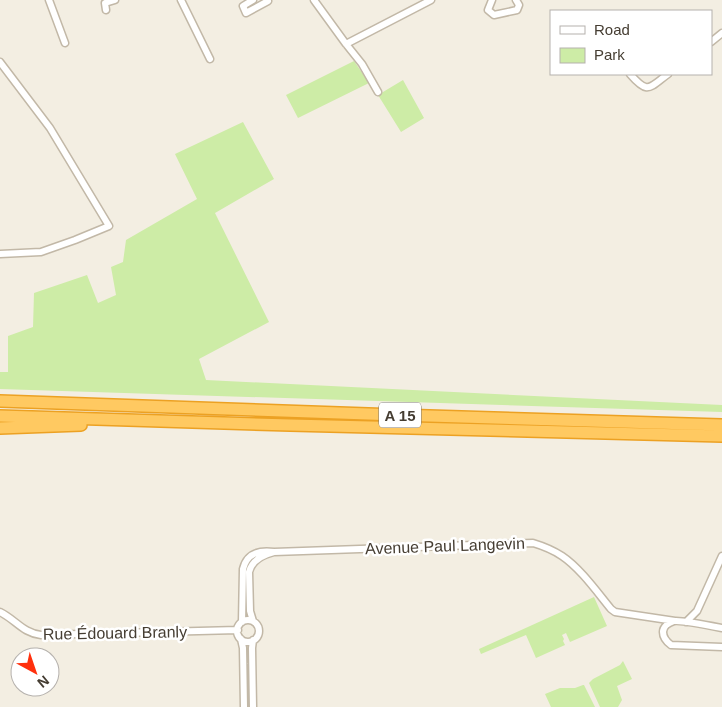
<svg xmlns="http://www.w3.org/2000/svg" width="722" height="707" font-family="Helvetica,sans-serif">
<rect width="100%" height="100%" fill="#f3eee2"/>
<!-- green -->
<path fill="#cdeca6" d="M354,61l15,22 -71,35 -12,-23z
M403,80l21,38 -23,14 -23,-37z
M243,122l31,57 -59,34 54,109 -70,37 7,21 516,25v7l-722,-23v-17h8v-36l25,-9 1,-34 53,-18 11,28 18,-8 -5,-28 12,-5 3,-22 71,-41 -22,-45z
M594,597l13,29 -37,16 -4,-9 -4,2 2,4 -1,2 2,4 -29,13 -10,-23 -45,19 -2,-5z
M623,661l9,18 -15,7 5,14 -4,7h-18l-11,-24 4,-4 27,-14z
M583,685h1l11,22h-44l-6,-13 15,-6h15z"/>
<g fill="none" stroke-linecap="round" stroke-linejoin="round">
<!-- street casing -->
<g stroke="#c2b8a7" stroke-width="9">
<path id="street" d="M49,0l16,43
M181,0l29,59
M253,0l-10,6 3,7 22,-12 -1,-1
M314,0l32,44 16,20 16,28
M492,0l-4,10 6,5 23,-5 2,-5 -3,-5
M106,10l-1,-7 10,-3
M711,42l11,-9
M346,44l85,-44
M0,62l50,66 59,98 -34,14 -34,12 -41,2
M630,74c18,21 19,14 38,0
M274,552l259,-9c10,3 20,7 29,13 18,12 35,36 49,53l4,3 60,9
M0,612c16,8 23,21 41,23l197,-5
M237 631a11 11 0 1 1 22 0a11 11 0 1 1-22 0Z
M242,622l1,-53c4,-16 16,-19 31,-17 -12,3 -22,8 -25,20l1,39 3,10
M686,622l11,-11 25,-55
M722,628c-10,-2 -40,-8 -48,-7 -6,2 -11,6 -11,11 0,6 4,10 8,13l51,2
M241,639l2,9 1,59
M253,707l-1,-59 1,-8"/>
</g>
<!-- highway casing -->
<g stroke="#eca123" stroke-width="14">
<path id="highway" d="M0,401l397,14 325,10
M0,416l290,9 432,11
M0,428l81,-3"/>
</g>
<!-- street -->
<use href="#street" stroke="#fff" stroke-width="6"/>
<!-- highway -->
<use href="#highway" stroke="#ffc961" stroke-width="11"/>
</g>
<g text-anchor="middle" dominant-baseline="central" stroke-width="5" stroke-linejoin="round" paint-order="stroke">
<!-- shield labels -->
<rect fill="#fff" stroke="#7d7770" stroke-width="1" x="379" y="402.5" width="42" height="25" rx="4"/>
<g font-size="15" font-weight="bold" fill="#453d32">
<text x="400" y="415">A 15</text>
</g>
<!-- street labels -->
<g font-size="16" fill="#453d32" stroke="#fff">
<text transform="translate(445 546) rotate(-2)">Avenue Paul Langevin</text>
<text transform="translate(115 633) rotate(-1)">Rue Édouard Branly</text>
</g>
</g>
<!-- legend -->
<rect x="550" y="10" width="162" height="65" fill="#ffffff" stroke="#b5b1ad"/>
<rect x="560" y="26" width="25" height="8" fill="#ffffff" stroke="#b5b1ad"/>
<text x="594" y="35" font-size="15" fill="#453d32">Road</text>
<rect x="560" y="48" width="25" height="15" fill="#cdeca6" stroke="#b5b1ad"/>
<text x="594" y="60" font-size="15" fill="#453d32">Park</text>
<!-- north arrow -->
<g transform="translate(35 672) rotate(140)"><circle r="24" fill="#ffffff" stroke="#b5b1ad"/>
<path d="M0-4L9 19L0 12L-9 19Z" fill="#ff300d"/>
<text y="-8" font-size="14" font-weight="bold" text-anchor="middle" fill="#453d32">N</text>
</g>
</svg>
